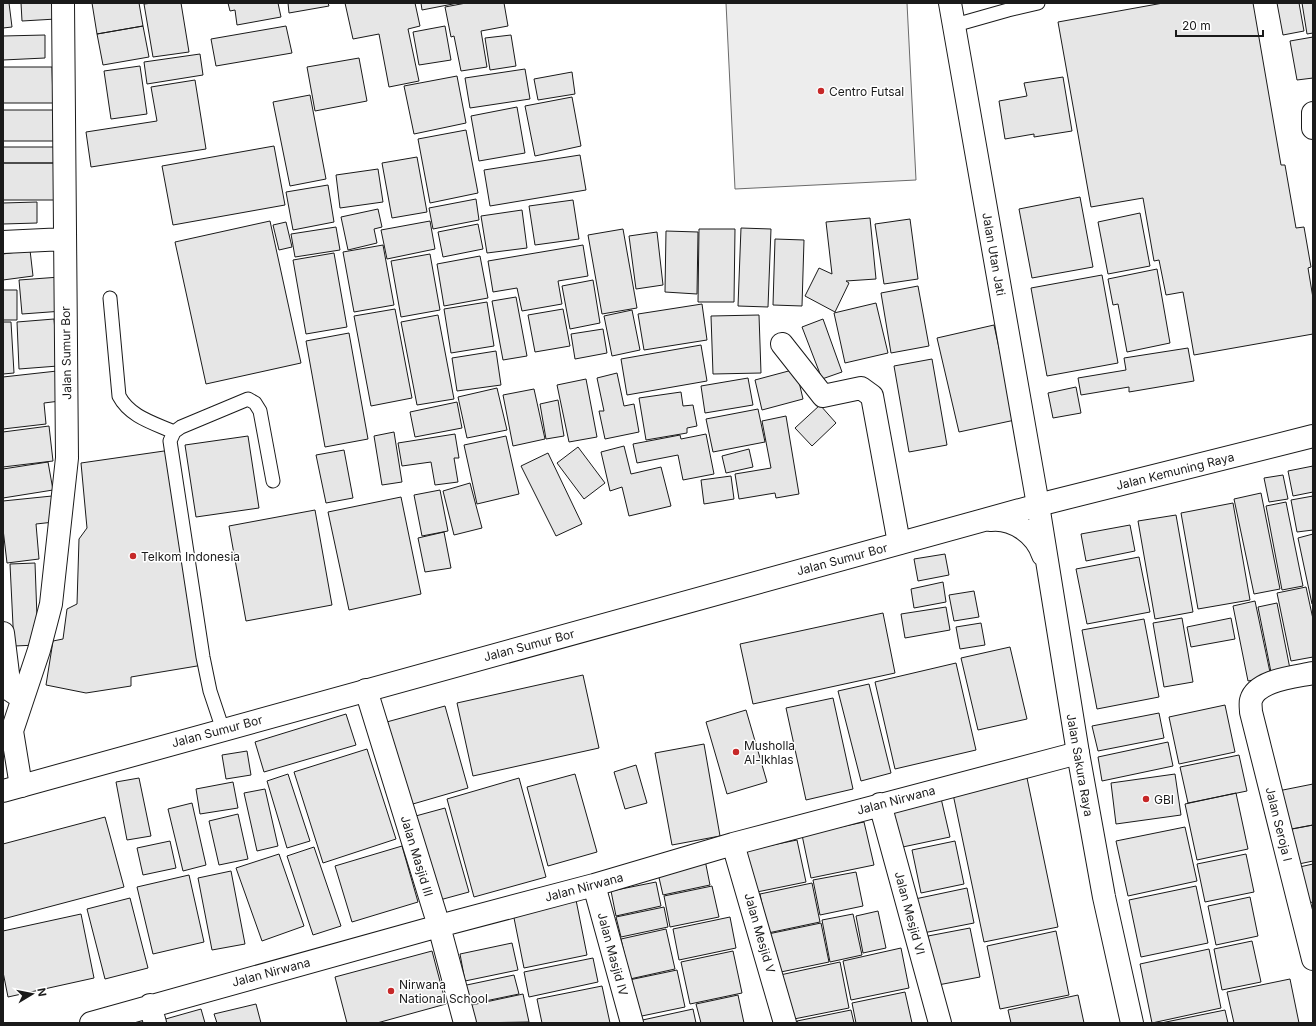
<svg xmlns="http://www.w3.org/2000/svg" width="1316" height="1026" font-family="Inter,sans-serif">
<rect width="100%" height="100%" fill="#fff"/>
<!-- built -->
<path fill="#ededed" stroke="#6a6a6a" d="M726,3h181l9,177 -181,9z"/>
<!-- building -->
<path fill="#e6e6e6" stroke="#1a1a1a" d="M3,3h6l3,24 -9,1z
M21,3h35v16l-34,2z
M92,3h47l4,23 -46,8z
M153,3h28l8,49 -36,5 -9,-53z
M228,3h50l3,14 -44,8 -2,-15 -5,1z
M288,3h40l1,3 -40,7z
M345,3h70l5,23 -12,3 11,52 -30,6 -10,-53 -26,5z
M421,3h37l-36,7z
M466,3h38l4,23 -27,5 6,36 -26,4 -7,-35 -3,1 -6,-30z
M1163,3h90l28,162h4l11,63 8,-1 7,40 -3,1 5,30v36l-119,21 -11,-63 -17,3 -7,-35 -5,1 -11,-63 -52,9 -33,-185z
M1277,3h22l5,28 -21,4z
M1302,3h11v30l-6,1z
M143,26l6,31 -46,8 -6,-31z
M286,26l6,27 -76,13 -5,-27z
M445,26l6,34 -32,5 -6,-33z
M45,35v23l-42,2v-24z
M511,35l5,31 -26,4 -5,-32z
M1313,37v41l-16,2 -7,-39z
M200,54l3,21 -56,9 -3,-22z
M359,58l8,43 -52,10 -8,-44z
M140,66l7,48 -36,5 -7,-48z
M3,67h49l1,36h-50z
M525,69l5,30 -60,9 -5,-30z
M572,72l3,22 -37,6 -4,-21z
M457,76l9,47 -52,11 -10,-48z
M1063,77l9,54 -38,6v-3l-29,5 -6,-38 28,-5 -3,-13z
M195,80l11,69 -115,18 -5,-35 71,-11 -6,-34z
M310,95l16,84 -36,7 -17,-84z
M572,97l9,49 -46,10 -10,-50z
M517,107l8,46 -46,8 -8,-45z
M3,110h53l1,31h-54z
M466,130l12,63 -48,10 -12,-64z
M274,146l11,59 -112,20 -11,-59z
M3,147h51v16h-51z
M580,155l6,35 -96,16 -6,-36z
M417,157l10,55 -35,6 -10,-55z
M3,163h51v37h-51z
M378,169l5,33 -43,6 -4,-33z
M328,185l6,37 -41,8 -7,-38z
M1080,197l13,70 -61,11 -13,-69z
M476,199l3,21 -46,9 -4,-21z
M573,200l6,39 -44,6 -6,-39z
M37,202v21l-34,1v-21z
M378,209l4,18 -8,2 3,14 -29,7 -7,-33z
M522,210l5,38 -40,5 -6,-37z
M1140,213l10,53 -42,8 -10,-52z
M870,218l6,61 -30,2 3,2 -14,29 -30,-16 14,-28 13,6 -6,-52z
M910,219l8,60 -34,5 -9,-60z
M270,221l31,142 -95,21 -31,-142z
M430,221l5,28 -48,10 -6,-29z
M286,222l6,25 -13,3 -6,-25z
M478,224l5,25 -40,8 -5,-25z
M336,227l4,23 -45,7 -4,-23z
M741,228l30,1 -3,78 -30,-1z
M623,229l14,79 -35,6 -14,-79z
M699,229h36l-1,73h-36z
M666,231l32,1 -1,62 -32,-2z
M657,232l6,53 -27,4 -7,-53z
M775,239l29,1 -2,66 -29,-1z
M383,245l11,60 -40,7 -11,-60z
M583,245l5,31 -30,5 4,23 -40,7 -5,-23 -24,4 -5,-31z
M30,250l3,26 -30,4v-26z
M334,253l13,74 -41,7 -13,-74z
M430,254l10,56 -39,7 -10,-56z
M480,256l8,42 -44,8 -7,-42z
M1157,269l13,74 -43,9 -9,-48 -5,1 -5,-26z
M1102,275l16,88 -71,13 -16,-88z
M60,277l3,34 -41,3 -3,-34z
M593,280l7,43 -30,6 -8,-43z
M918,286l11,60 -38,7 -10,-60z
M3,290h14v30h-14z
M516,297l11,59 -24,4 -11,-59z
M487,302l7,44 -43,7 -7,-44z
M876,303l12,50 -43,10 -11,-50z
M702,304l5,36 -63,10 -6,-36z
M395,309l17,89 -41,8 -17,-90z
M563,309l7,37 -35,6 -7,-37z
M632,310l8,40 -28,6 -8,-40z
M438,315l16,84 -37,6 -16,-83z
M759,315l2,58 -48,1 -2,-58z
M54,319l4,47 -39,3 -2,-47z
M823,319l19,53 -20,7 -20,-52z
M3,322h8l3,51 -11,1z
M994,325l21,95 -56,12 -22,-94z
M603,329l4,24 -32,6 -4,-25z
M349,333l19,106 -43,8 -19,-106z
M701,345l6,36 -80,14 -6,-36z
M1188,348l6,33 -65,11v-5l-48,8 -3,-17 48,-8 -2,-12z
M496,351l5,34 -44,6 -5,-33z
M932,359l15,86 -38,7 -15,-86z
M796,369l7,30 -41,11 -7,-30z
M57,371l3,30 -16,2 2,21 -43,5v-52z
M617,373l7,33 10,-2 5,28 -34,7 -6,-28h5l-7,-33z
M748,378l5,27 -48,8 -4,-27z
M586,379l11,58 -28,5 -12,-57z
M1076,387l5,26 -28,5 -5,-25z
M497,388l10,42 -40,8 -9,-41z
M534,389l11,50 -32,7 -10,-51z
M681,392l2,14 10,-1 4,21 -10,2v5l-41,7 -7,-42z
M558,400l6,36 -18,3 -6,-35z
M457,402l5,26 -47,9 -5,-25z
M820,405l16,18 -24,23 -17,-18z
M758,409l7,33 -52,10 -7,-33z
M786,416l13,78 -23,4 -1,-5 -36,6 -4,-25 36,-6 -9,-47z
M49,426l4,35 -50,6v-35z
M394,432l8,50 -20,3 -8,-49z
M455,434l4,24h-5l4,24 -23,3 -4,-23 -29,4 -4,-23z
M706,434l8,40 -31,6 -5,-25 -41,8 -4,-19 47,-9 1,4z
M248,436l11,72 -63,9 -11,-72z
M506,436l13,58 -42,10 -13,-59z
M624,446l7,28 30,-7 10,39 -42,10 -7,-29 -12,4 -9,-39z
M578,447l27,36 -21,16 -27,-36z
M749,449l4,18 -27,6 -4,-17z
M171,450l32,215 -72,12v9l-45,7 -40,-8 7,-44 10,-2 4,-30 10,-5 2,-65 8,-11 -6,-65z
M344,450l9,48 -27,5 -10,-48z
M548,453l34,71 -26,12 -35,-70z
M48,462l5,28 -50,8v-29z
M1313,466v26l-20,4 -5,-25z
M1283,475l5,24 -19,3 -5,-24z
M731,476l3,23 -30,5 -3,-24z
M470,483l12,45 -28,7 -11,-44z
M440,490l8,41 -26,5 -8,-41z
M1261,493l19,96 -26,5 -20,-95z
M52,496l2,26 -18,2 3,35 -32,4 -4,-34v-28z
M1313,496v34l-16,2 -6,-32z
M401,497l20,97 -72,16 -21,-98z
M1286,502l17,84 -21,4 -16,-84z
M1233,503l17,97 -52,9 -17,-96z
M315,510l17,95 -86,16 -17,-95z
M1176,515l17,97 -38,7 -17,-98z
M1130,525l5,26 -49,10 -5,-27z
M444,532l7,36 -26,4 -7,-34z
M1313,534v69l-1,1 -14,-66z
M945,554l4,21 -31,6 -4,-22z
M1139,557l11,55 -63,12 -11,-55z
M35,563l3,82 -24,1 -4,-82z
M943,582l3,20 -32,6 -3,-19z
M1306,587l7,32v38l-22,4 -14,-68z
M974,591l5,26 -25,4 -5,-26z
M1255,601l16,76 -23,4 -15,-75z
M1277,603l14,71 -19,3 -14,-70z
M946,607l4,23 -45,8 -4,-24z
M883,613l12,60 -142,31 -13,-60z
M1182,618l11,64 -29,5 -11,-64z
M1231,618l4,21 -44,8 -4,-20z
M1144,619l15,78 -62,12 -15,-79z
M981,623l4,22 -25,4 -4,-22z
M1010,647l17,72 -49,11 -17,-72z
M956,663l20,87 -81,19 -20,-87z
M583,675l16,73 -126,28 -16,-73z
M869,684l22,89 -30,8 -23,-90z
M833,698l20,91 -47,11 -20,-92z
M1225,705l10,47 -56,12 -10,-47z
M445,706l23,82 -62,18 -23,-83z
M746,710l21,72 -40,12 -21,-72z
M1159,713l5,25 -66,13 -6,-25z
M346,714l10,31 -92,27 -9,-30z
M1168,742l5,24 -71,15 -4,-24z
M704,744l16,92 -48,9 -17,-92z
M367,749l29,90 -73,24 -29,-91z
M247,751l4,24 -25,4 -4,-24z
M1239,755l8,36 -59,12 -8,-36z
M636,765l11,38 -22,6 -11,-37z
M288,774l22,67 -23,7 -20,-67z
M575,774l22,78 -49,14 -21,-79z
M1175,774l6,41 -65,9 -5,-41z
M139,778l12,58 -24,4 -11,-58z
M519,778l27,99 -72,20 -27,-98z
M1027,778l31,149 -74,15 -31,-148z
M233,782l5,26 -38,6 -4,-25z
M1313,784v41l-27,5 -8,-39z
M265,789l13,57 -21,5 -13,-58z
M1236,793l12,56 -51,11 -12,-56z
M940,794l10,43 -52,11 -9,-43z
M192,803l14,62 -23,6 -15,-62z
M445,808l24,84 -33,9 -24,-84z
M238,814l10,45 -29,6 -10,-44z
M105,817l19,70 -121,32v-75z
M864,822l10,43 -63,13 -9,-43z
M1313,825v36l-19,4 -7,-35z
M1185,827l12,54 -69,15 -12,-55z
M797,840l9,42 -54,11 -9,-42z
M170,841l6,27 -33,7 -6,-27z
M955,841l9,43 -43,9 -9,-43z
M402,846l16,56 -66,20 -17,-56z
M314,847l27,79 -28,9 -26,-79z
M279,854l25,72 -42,15 -26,-73z
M1246,854l8,38 -49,10 -8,-38z
M705,860l5,25 -47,10 -6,-26z
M1313,864v38l-10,2 -8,-36z
M231,871l14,73 -33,6 -14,-72z
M856,872l7,34 -43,9 -7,-35z
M189,875l15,67 -51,12 -16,-67z
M656,882l5,24 -45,10 -5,-25z
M812,883l8,39 -52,11 -8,-39z
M712,886l7,31 -49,10 -6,-31z
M1196,886l12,57 -67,14 -12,-57z
M967,888l7,35 -51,10 -8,-34z
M1250,897l8,39 -42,9 -8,-39z
M130,898l18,70 -43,11 -18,-70z
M576,900l11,55 -63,13 -11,-55z
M664,907l4,20 -47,10 -5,-20z
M878,911l8,37 -23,5 -7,-37z
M81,914l13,64 -86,19 -5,-25v-41z
M853,914l9,41 -32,7 -8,-42z
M730,917l6,31 -57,12 -6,-31z
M821,923l8,39 -53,11 -8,-39z
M970,928l10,49 -42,8 -10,-49z
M666,929l9,40 -45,10 -9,-40z
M1056,931l13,64 -69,14 -13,-63z
M1252,941l9,41 -39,8 -8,-41z
M512,943l6,27 -53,11 -5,-27z
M901,948l8,40 -58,12 -8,-39z
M1209,949l12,59 -69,15 -12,-59z
M432,951l14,53 -69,19h-30l-12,-46z
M733,951l9,42 -52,11 -9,-42z
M593,958l5,24 -69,15 -5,-25z
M840,962l9,46 -60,12 -9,-45z
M677,970l8,37 -48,10 -8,-37z
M514,975l5,19 -53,11 -4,-19z
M1290,979l9,44h-65l-7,-31z
M602,986l8,37h-68l-5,-24z
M905,992l7,31h-56l-4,-20z
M523,994l6,28 -58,1 -4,-17z
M738,995l6,28h-43l-5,-19z
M1078,995l6,28h-73l-3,-13z
M256,1004l5,19h-44l-3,-9z
M201,1009l4,14h-42l-1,-3z
M693,1009l3,14h-58v-2z
M851,1010l3,13h-56l-1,-2z
M1225,1010l3,13h-67z"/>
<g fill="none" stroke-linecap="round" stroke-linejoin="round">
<!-- service casing -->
<g stroke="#1a1a1a" stroke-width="15">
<path id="service" d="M955,25l53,-15 30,-7
M110,298l9,98c11,21 35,27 55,36
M223,730l-13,-39 -7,-34 -33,-216 4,-9 7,-5 67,-28 7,4 5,8 13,70"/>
</g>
<!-- minor casing -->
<g stroke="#1a1a1a" stroke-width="24">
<path id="minor" d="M1313,113v15
M3,242l62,-3
M782,344l41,52 38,-8 11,8 27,147
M3,633l7,57 12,8
M1313,673c-18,4 -56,7 -62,27 -1,3 0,9 0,12l62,247
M366,690l73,236 26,97
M21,786l-9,-55 27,-81 12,-46 16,-146 -4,-455
M880,804l60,219
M733,844l52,179
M594,885l38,138
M150,1005l5,18
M91,1023l348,-97 155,-41 139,-41 345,-91"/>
</g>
<!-- tertiary casing -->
<g stroke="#1a1a1a" stroke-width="24">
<path id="tertiary" d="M1038,505l275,-69"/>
</g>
<!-- secondary casing -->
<g stroke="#1a1a1a" stroke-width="24">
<path id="secondary" d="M950,3l88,502 40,248 26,144 28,126
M990,520c23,-3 46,14 53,35
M3,791l1035,-286"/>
</g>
<!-- service -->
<use href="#service" stroke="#fff" stroke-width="13"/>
<!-- minor -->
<use href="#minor" stroke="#fff" stroke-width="22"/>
<!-- tertiary -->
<use href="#tertiary" stroke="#fff" stroke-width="22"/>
<!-- secondary -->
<use href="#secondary" stroke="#fff" stroke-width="22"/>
</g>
<!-- markers -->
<g fill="#c62828" stroke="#fff" stroke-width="1.5">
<circle cx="821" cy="91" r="4"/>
<circle cx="133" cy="556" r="4"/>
<circle cx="736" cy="752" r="4"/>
<circle cx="1146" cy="799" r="4"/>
<circle cx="391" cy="991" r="4"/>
</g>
<g text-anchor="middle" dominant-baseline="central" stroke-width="3" stroke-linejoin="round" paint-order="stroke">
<!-- poi labels -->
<g font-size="12" fill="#1a1a1a" stroke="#fff" text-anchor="start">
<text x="829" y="91">Centro Futsal</text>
<text x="141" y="556">Telkom Indonesia</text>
<text x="744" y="745">Musholla<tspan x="744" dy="14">Al-Ikhlas</tspan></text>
<text x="1154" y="799">GBI</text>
<text x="399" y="984">Nirwana<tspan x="399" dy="14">National School</tspan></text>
</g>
<!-- street labels -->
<g font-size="12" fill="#1a1a1a" stroke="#fff">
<text transform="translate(994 254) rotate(80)">Jalan Utan Jati</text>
<text transform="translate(66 353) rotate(-91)">Jalan Sumur Bor</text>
<text transform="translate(1175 471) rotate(-14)">Jalan Kemuning Raya</text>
<text transform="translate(842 559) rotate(-15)">Jalan Sumur Bor</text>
<text transform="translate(529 645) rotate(-15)">Jalan Sumur Bor</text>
<text transform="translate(217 731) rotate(-15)">Jalan Sumur Bor</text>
<text transform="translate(1080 765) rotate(80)">Jalan Sakura Raya</text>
<text transform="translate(896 800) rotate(-15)">Jalan Nirwana</text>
<text transform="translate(1279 824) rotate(76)">Jalan Seroja I</text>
<text transform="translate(417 856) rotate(73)">Jalan Masjid III</text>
<text transform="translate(584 887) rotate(-15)">Jalan Nirwana</text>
<text transform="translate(910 913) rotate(75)">Jalan Mesjid VI</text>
<text transform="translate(760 933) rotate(74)">Jalan Mesjid V</text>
<text transform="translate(613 954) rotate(75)">Jalan Masjid IV</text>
<text transform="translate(271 972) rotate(-15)">Jalan Nirwana</text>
</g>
</g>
<!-- border -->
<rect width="1316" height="1026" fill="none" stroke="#1a1a1a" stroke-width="8"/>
<!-- north arrow -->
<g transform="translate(32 994) rotate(80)" stroke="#ffffff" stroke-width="3" paint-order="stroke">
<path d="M0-3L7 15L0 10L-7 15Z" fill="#1a1a1a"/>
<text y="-6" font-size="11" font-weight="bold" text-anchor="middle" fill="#1a1a1a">N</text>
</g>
<!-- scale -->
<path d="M1176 30v6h87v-6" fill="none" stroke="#1a1a1a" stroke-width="2"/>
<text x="1182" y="30" font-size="12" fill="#1a1a1a" stroke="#ffffff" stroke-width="3" paint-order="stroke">20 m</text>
</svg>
